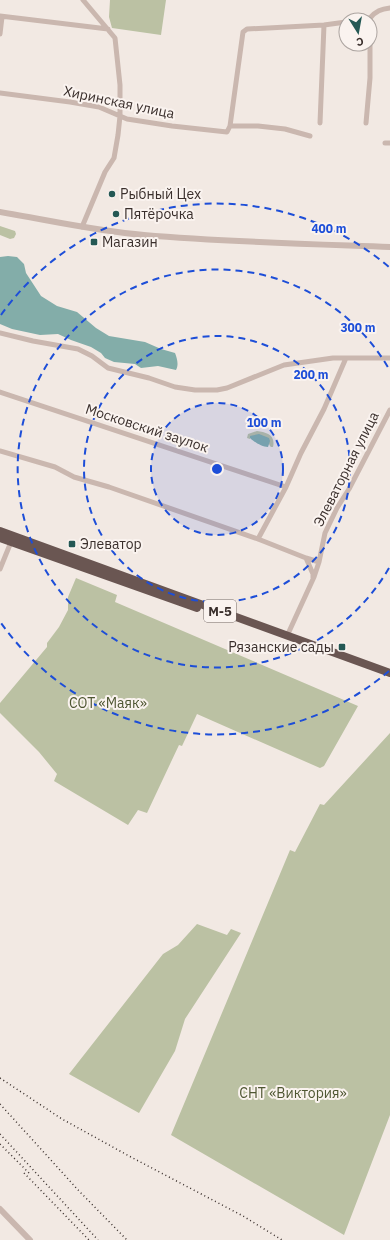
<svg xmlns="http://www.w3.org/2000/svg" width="390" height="1240" font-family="'IBM Plex Sans',sans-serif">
<rect width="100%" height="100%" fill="#f2e9e3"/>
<!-- green -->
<path fill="#bbc1a3" d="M110,0h56l-5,35 -49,-7 -3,-11z
M0,226l15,5 1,3 -2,4 -4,1 -10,-4z
M257,431c9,1 19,4 16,16h-2l-1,-1 -1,-2 -19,-8v3l-3,-1 1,-4z
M76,578l41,17 -2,7 243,104 -34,60 -4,2 -123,-54 -15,32 -3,-1 -32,68 -9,-3 -10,15 -74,-44 3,-7 -18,-22 -39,-39v-10l47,-56v-4l12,-16 9,-17v-13z
M390,733v382l-46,120 -173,-100 119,-285 5,2 25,-48 4,1z
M197,924l30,11 4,-6 10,4 -56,86 -10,32 -36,62 -70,-39 94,-120 15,-9z"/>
<!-- water -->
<path fill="#83ada9" d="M8,256l9,1 7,7 2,9 15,23 16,10 20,6 19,16 13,8 36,6 16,7 14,4c2,5 4,12 1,17l-18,-4 -17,2 -6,-4 -21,-2 -9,-4 -4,-5 -10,-6 -20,-7 -13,-6 -18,1 -28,-6 -12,-5v-67z
M259,434l10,4 1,3 -2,6c-6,0 -14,-5 -18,-9v-2z"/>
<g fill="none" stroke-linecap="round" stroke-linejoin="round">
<!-- minor -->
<path stroke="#cab7af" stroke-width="5" d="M0,16l108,13
M358,20l12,-2c6,-7 11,-9 20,-10
M0,34l2,-17
M0,93l70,9 29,5 28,12 45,7 55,6 3,-6h28l27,3 25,7
M320,123l4,-98
M366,123l4,-45v-60
M230,126l13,-94 4,-3 77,-4 22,-3
M385,143h5
M82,227l23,-55 9,-14 4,-23 2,-19v-31l-5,-47 -32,-38
M0,333l33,8 45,8 14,7 16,12 41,10 26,9 20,3h22l10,-2 57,-23 49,-7h57
M0,392l286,95
M0,451l55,16 19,10 35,10 149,52 48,19 13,4
M258,539l28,-52 15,-34 23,-44 22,-51
M306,558l7,16v4
M0,569l11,-27
M287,636l27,-59 5,-15 6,-29 12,-25 12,-19 41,-79"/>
<!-- tertiary -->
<path stroke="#cab7af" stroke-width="6" d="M0,212c48,8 95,19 144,23 82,7 164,9 246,12
M0,1209l30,31"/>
<!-- trunk -->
<path stroke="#6a5652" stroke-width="8" d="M0,531l390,142
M0,538l197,70"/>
<!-- rail -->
<path stroke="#3a2f2c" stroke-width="1.5" stroke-dasharray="1 3" stroke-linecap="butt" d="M0,1078l62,41 67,37 114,60 39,24
M0,1104l79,87 48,49
M0,1134l98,106
M0,1144l31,31
M24,1173l65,67"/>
</g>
<!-- distance rings -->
<circle cx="217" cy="469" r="66" fill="#1d4ed8" fill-opacity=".12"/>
<g fill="none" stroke="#1d4ed8" stroke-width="2" stroke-dasharray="7 5">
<circle cx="217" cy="469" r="66"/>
<circle cx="217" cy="469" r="133"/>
<path d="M389 568A199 199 0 1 1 389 369"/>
<path d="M389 671A265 265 0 0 1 1 623M1 315A265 265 0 0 1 389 267"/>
</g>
<!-- markers -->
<g fill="#245854" stroke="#faf3ef" stroke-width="1.5">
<circle cx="112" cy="194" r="4"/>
<circle cx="116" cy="214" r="4"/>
<rect x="90" y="238" width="8" height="8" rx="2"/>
<rect x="68" y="540" width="8" height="8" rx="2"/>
<rect x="338" y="643" width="8" height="8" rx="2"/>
</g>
<g text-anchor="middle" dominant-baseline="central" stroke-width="4" stroke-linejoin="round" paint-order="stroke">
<!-- shield labels -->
<rect fill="#faf3ef" stroke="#746a66" stroke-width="1" x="204" y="600" width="32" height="22" rx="3"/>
<g font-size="13" font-weight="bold" fill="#3a2f2c">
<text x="220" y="611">М-5</text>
</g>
<!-- street labels -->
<g font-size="14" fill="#3a2f2c" stroke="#faf3ef">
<text transform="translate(119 102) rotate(12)">Хиринская улица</text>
<text transform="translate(147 428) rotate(18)">Московский заулок</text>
<text transform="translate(346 469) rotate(-63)">Элеваторная улица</text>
</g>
<!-- poi labels -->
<g font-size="14" fill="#3a2f2c" stroke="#faf3ef" text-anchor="start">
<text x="120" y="194">Рыбный Цех</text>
<text x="124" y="214">Пятёрочка</text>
<text x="102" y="242">Магазин</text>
<text x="80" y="544">Элеватор</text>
<text x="334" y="647" text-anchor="end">Рязанские сады</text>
</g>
<!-- park labels -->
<g font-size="14" fill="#4e5632" stroke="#faf3ef">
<text x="108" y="703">СОТ «Маяк»</text>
<text x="293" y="1093">СНТ «Виктория»</text>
</g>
</g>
<circle cx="217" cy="469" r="6" fill="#1d4ed8" stroke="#faf3ef" stroke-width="2"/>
<g font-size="12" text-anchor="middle" font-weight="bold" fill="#1d4ed8" stroke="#faf3ef" stroke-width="4" stroke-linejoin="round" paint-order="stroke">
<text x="329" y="233">400 m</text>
<text x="358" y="332">300 m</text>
<text x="311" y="379">200 m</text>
<text x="264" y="427">100 m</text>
</g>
<!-- north arrow -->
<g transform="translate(358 32) rotate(169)"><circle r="19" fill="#faf3ef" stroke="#ada5a1"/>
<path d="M0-3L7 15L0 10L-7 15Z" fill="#245854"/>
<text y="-6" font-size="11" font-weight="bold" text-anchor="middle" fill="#3a2f2c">С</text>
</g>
</svg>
